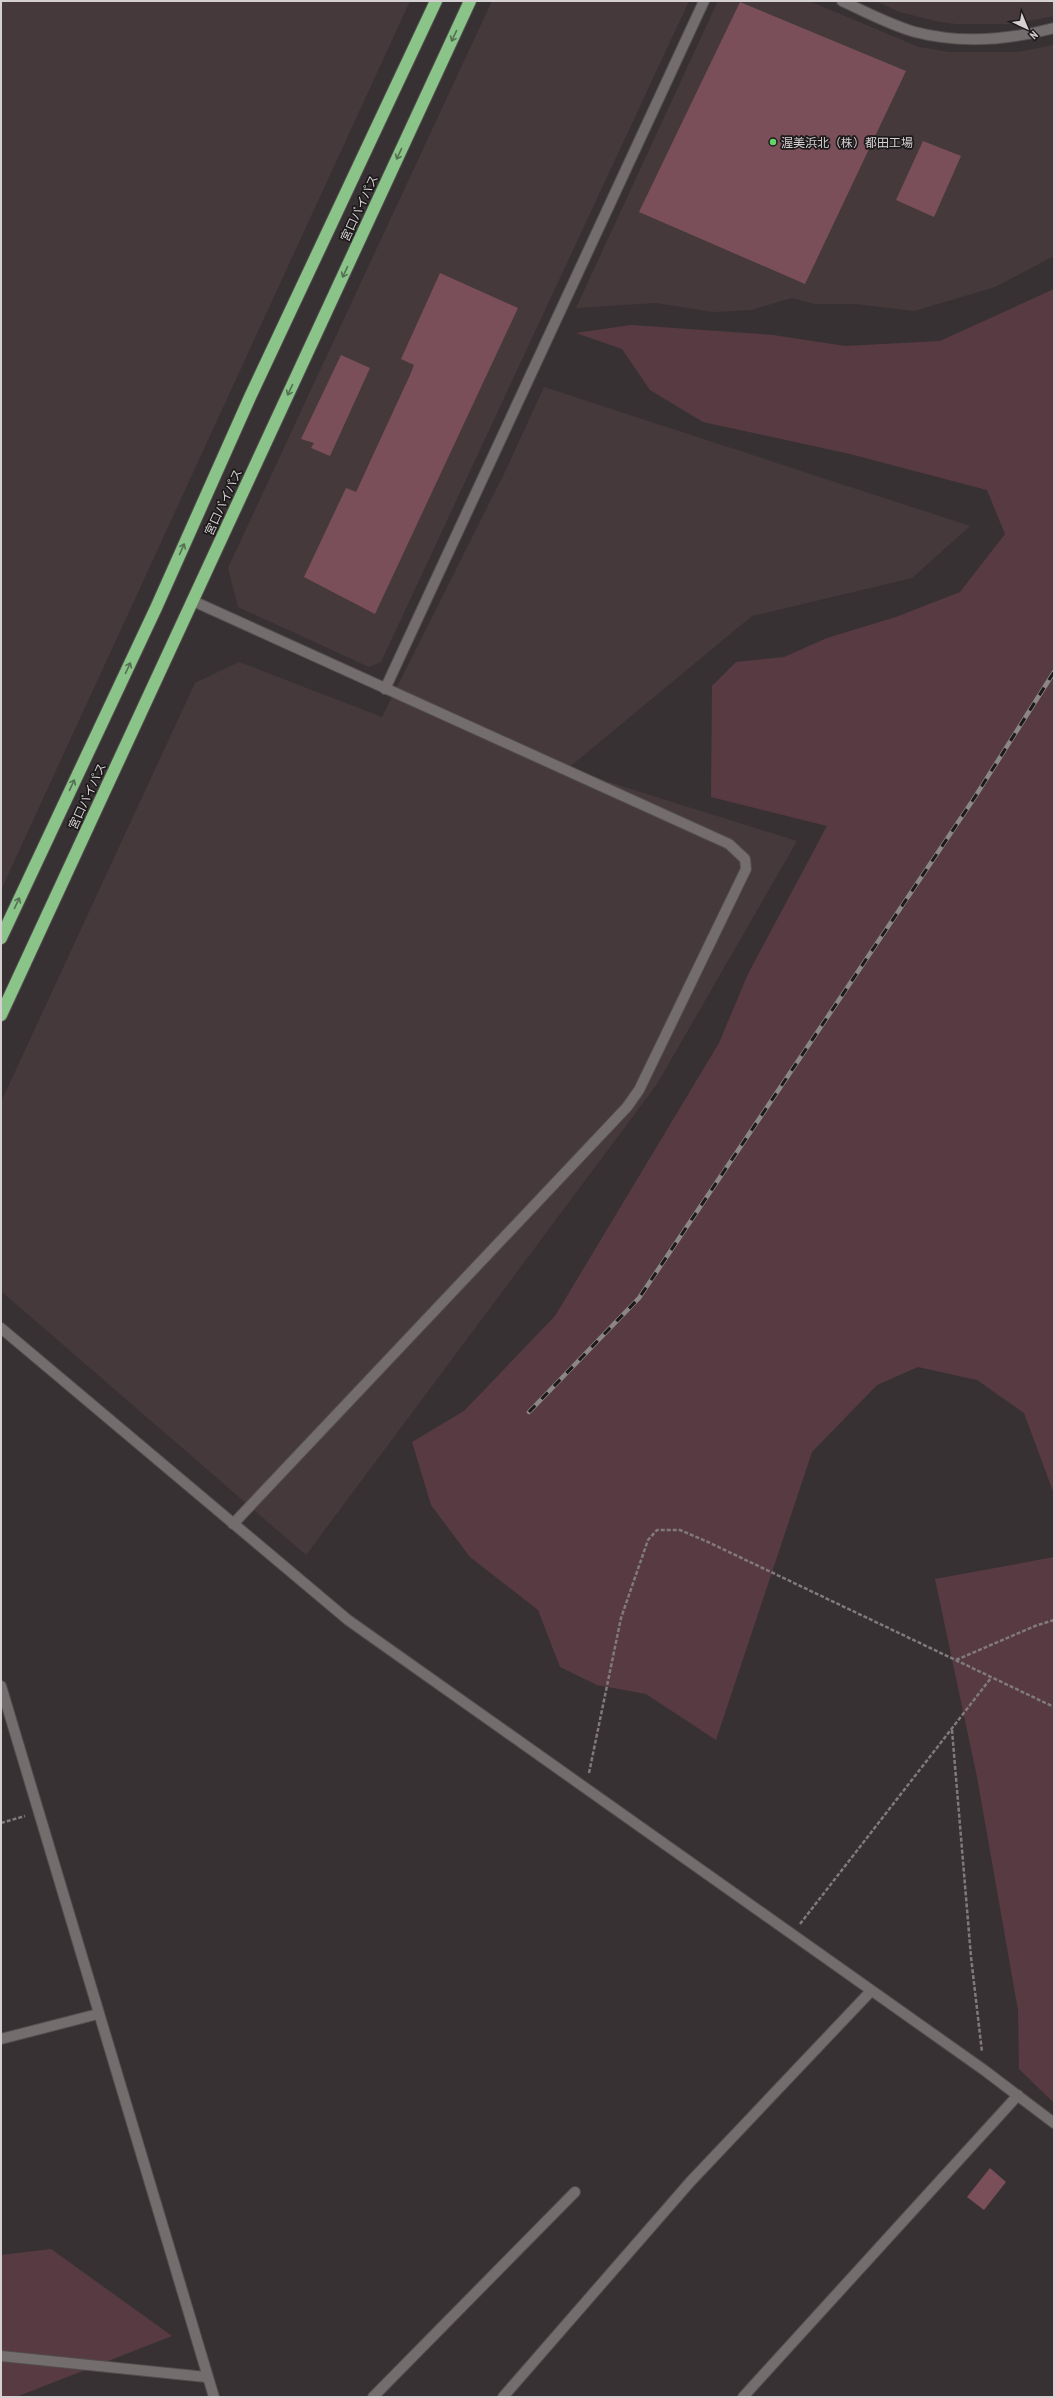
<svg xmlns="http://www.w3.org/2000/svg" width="1055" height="2398" font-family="'PT Sans Narrow','Noto Sans JP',sans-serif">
<rect width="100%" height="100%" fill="#383133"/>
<!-- built -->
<path fill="#46393c" d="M1,1h409l-409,889z
M492,1h197l-308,661 -12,5 -131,-60 -10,-39z
M718,1h91l110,46 30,5h69l36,-7v211l-59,31 -81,24 -58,-7h-41l-23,-6 -41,12 -38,2 -57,-9 -80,5z
M875,1h179v15l-41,8h-57l-21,-3 -35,-9z
M544,387l426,139 -58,52 -160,38 -185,153 230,72 -140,243 -351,471 -305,-264v-189l194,-419 44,-21 143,55 123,-245z"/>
<!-- green -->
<path fill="#583b42" d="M1054,289v1205l-30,-81 -47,-33 -59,-13 -41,18 -65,67 -96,288 -70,-46 -49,-9 -37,-18 -22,-57 -68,-53 -39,-52 -19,-63 52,-31 91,-95 164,-273 29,-69 79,-148 -116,-29 1,-111 24,-24 48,-5 43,-19 69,-21 64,-25 45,-58 -18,-44 -137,-36 -147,-32 -53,-32 -28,-41 -46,-16 55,-8 142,10 72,11 95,-5z
M1054,1557v546l-35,-34 -1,-59 -41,-233 -42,-198z
M51,2249l121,87 -156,61h-15v-142z"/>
<!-- building -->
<path fill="#7a4f5a" d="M740,2l166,69 -101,213 -166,-72z
M923,141l38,15 -27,61 -38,-17z
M440,273l78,35 -143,306 -71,-37 42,-89 10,4 54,-117 4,-10 -13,-6z
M341,355l29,13 -40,88 -19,-8 3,-5 -13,-4z
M990,2168l16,14 -22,28 -17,-13z"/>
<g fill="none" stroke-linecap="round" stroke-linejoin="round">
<!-- lane casing -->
<g stroke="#524d4e" stroke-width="12">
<path id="lane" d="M1,1686l213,711"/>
</g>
<!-- street casing -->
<g stroke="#524d4e" stroke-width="12">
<path id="street" d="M842,1c24,11 48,24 73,31 46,12 94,8 139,-4
M193,601l536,243 16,15 1,10 -107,221 -12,17 -394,417
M385,689l319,-688
M1,1328l347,292 636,450 70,53
M1,2039l97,-25
M1,2356l205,21
M373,2397l202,-205
M503,2397l188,-216 180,-190
M743,2397l275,-302"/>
</g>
<!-- highway casing -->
<g stroke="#524d4e" stroke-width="14">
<path id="highway" d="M1,938l155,-330 94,-211 186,-396
M1,1015l469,-1014"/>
</g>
<!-- path -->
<path stroke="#807a7c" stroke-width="2.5" stroke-dasharray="4 2" stroke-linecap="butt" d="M956,1660l79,-34 19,-6
M952,1730l19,227 11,95
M589,1773l32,-155 27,-78 9,-10h23l28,12 346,165
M1,1823l24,-7
M800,1924l191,-246"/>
<!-- lane -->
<use href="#lane" stroke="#746d6e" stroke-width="10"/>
<!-- street -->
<use href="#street" stroke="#746d6e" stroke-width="10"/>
<!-- highway -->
<use href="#highway" stroke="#8ac489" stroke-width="12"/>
<!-- rail casing -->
<g stroke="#8b8687" stroke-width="4.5">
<path id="rail" d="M529,1412l110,-114 334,-498 81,-128"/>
</g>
<!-- rail -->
<use href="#rail" stroke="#1d1a1b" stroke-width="3" stroke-dasharray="9" stroke-linecap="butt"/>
</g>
<!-- one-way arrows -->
<defs><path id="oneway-shaft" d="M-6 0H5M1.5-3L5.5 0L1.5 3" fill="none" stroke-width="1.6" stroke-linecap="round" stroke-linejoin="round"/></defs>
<g stroke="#546f52">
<use href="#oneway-shaft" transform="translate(454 36) rotate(115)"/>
<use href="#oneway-shaft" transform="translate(399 154) rotate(115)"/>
<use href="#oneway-shaft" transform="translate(345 272) rotate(115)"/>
<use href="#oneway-shaft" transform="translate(290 390) rotate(115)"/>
<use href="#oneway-shaft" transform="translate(182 549) rotate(-66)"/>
<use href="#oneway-shaft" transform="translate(128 668) rotate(-65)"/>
<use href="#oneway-shaft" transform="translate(72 785) rotate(-65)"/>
<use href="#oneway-shaft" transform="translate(17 903) rotate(-65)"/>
</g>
<!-- markers -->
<circle fill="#65d467" stroke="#1d1a1b" stroke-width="1.5" cx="773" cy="142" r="4"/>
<g text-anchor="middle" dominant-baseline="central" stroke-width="3.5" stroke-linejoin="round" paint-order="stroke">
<!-- poi labels -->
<g font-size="12" fill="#d5d1d2" stroke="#1d1a1b" text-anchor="start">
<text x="781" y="142">渥美浜北（株）都田工場</text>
</g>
<!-- street labels -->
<g font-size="12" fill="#d5d1d2" stroke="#1d1a1b">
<text transform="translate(359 208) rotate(-65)">宮口バイパス</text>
<text transform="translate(223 502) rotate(-65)">宮口バイパス</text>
<text transform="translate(87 796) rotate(-65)">宮口バイパス</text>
</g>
</g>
<!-- border -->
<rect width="1055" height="2398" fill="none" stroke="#d5d1d2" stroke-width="4"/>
<!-- north arrow -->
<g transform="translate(1027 28) rotate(136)" stroke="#1d1a1b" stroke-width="3" paint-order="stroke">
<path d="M0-3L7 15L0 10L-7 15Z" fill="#d5d1d2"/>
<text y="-6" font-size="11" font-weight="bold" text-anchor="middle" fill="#d5d1d2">N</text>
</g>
</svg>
